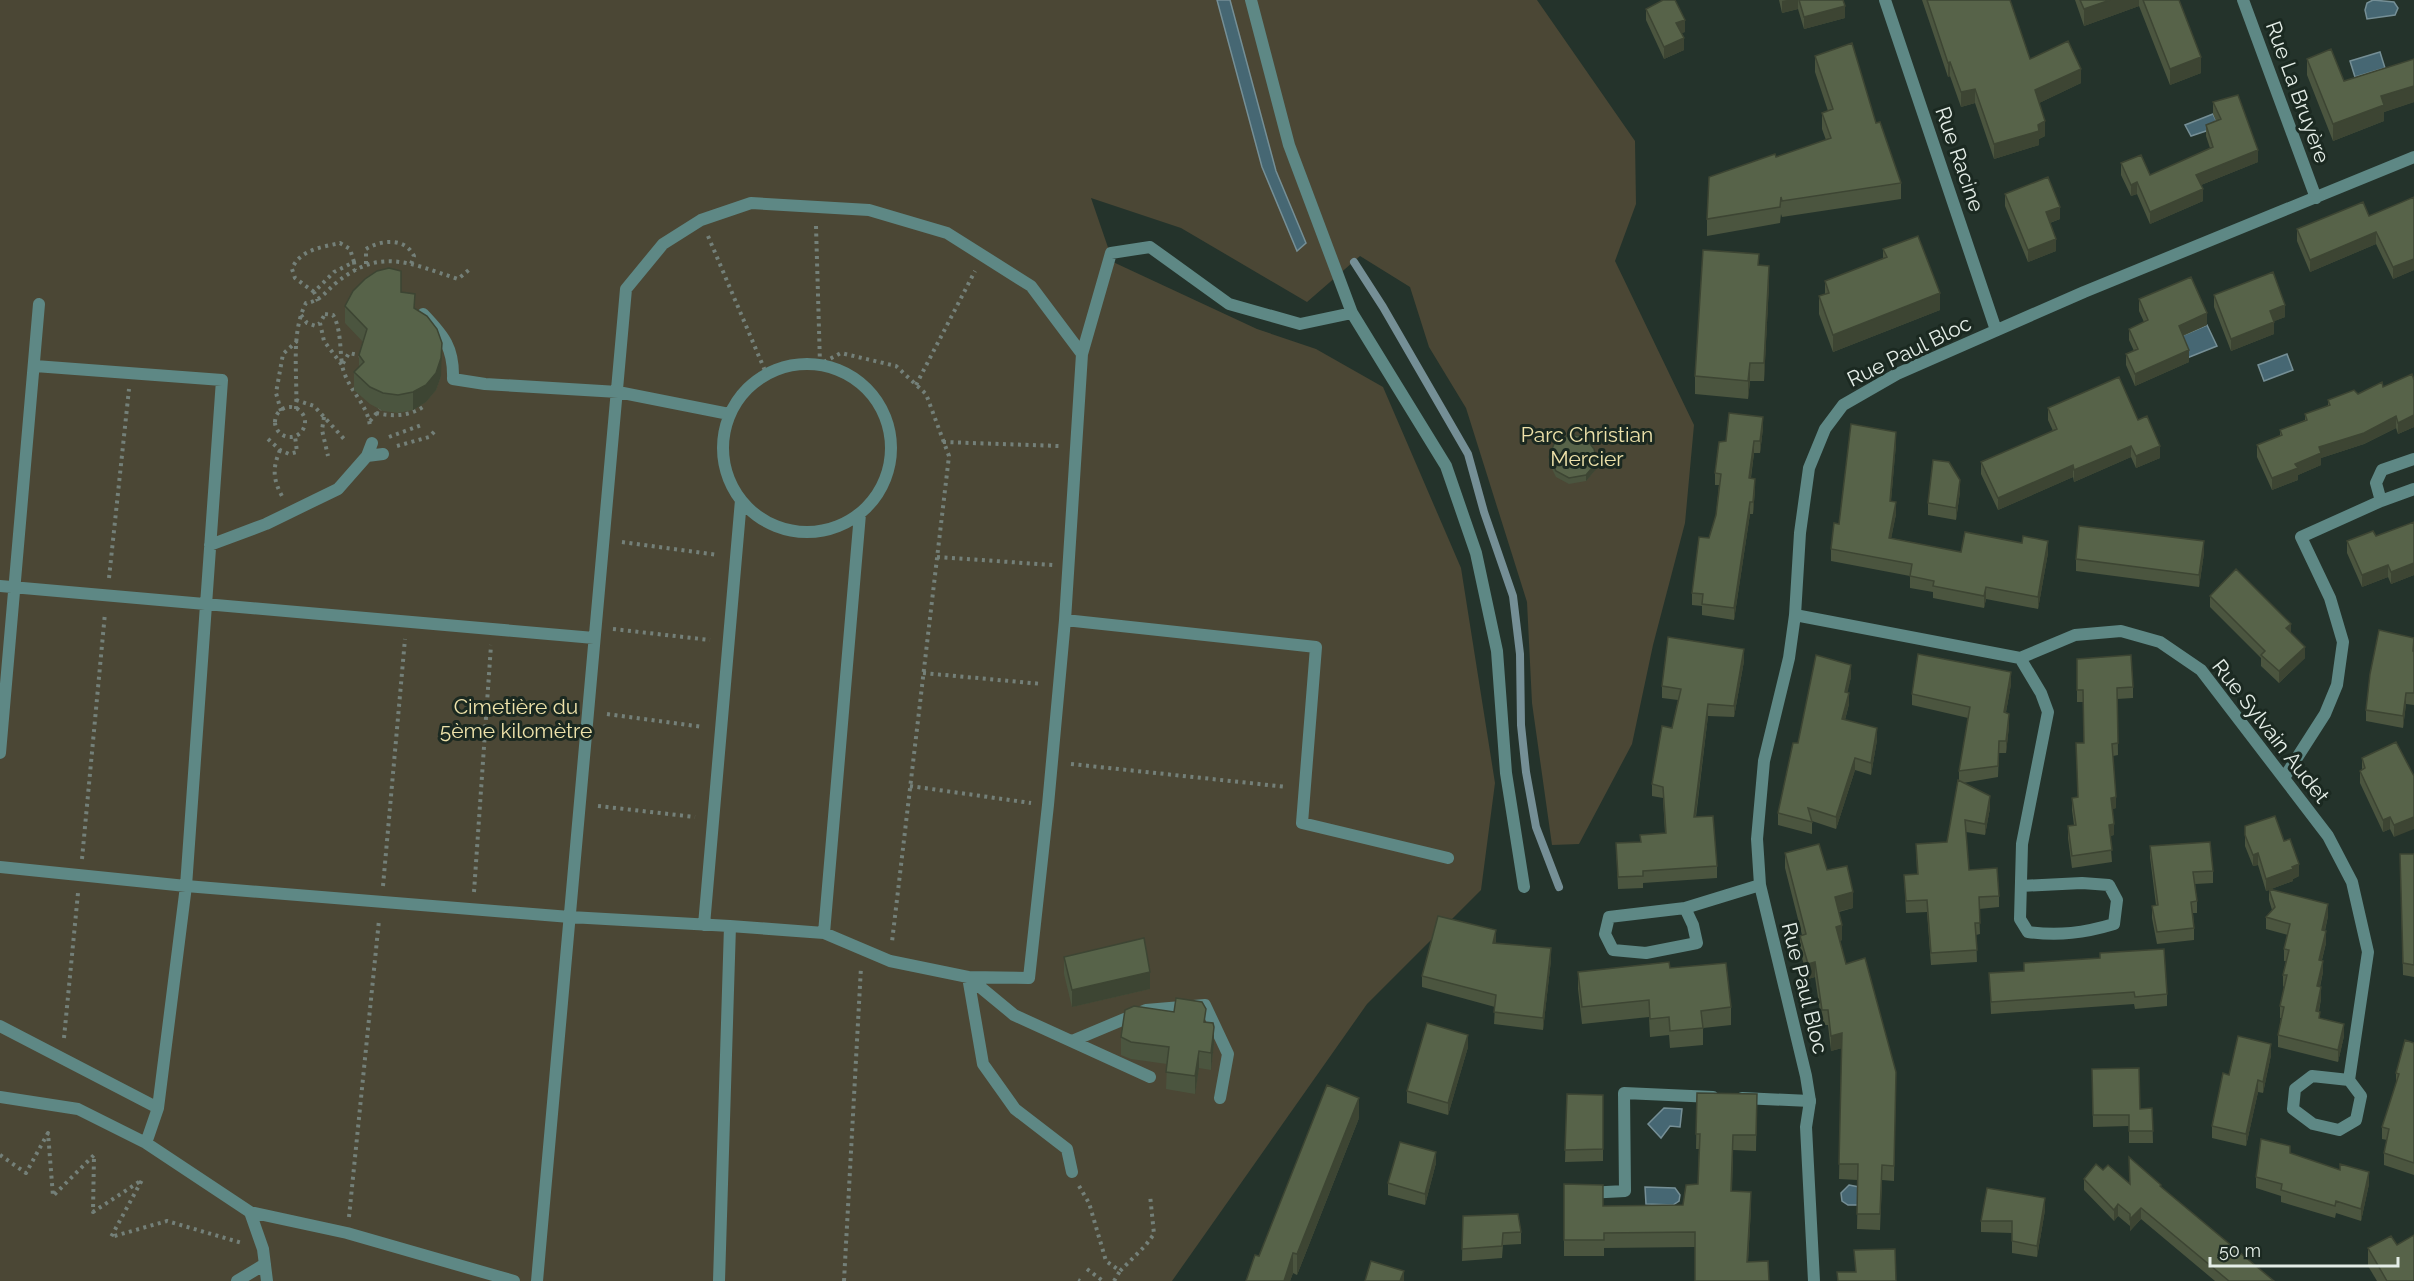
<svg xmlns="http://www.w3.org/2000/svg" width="2414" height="1281" font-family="Raleway,sans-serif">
<rect width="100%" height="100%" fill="#24332b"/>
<!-- green -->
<path fill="#4b4735" d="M0,0h1537l98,141 1,63 -21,57 79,164 -9,98 -32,122 -21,99 -53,100 -27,1 -20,-142 -5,-101 -61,-194 -37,-61 -19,-60 -50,-31 -53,46 -126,-74 -90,-30 22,64 144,67 59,20 67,38 78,181 34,215 -14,107 -114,114 -195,277h-1172z"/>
<!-- water -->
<path fill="#466773" stroke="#758f96" stroke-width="1.5" d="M1217,0h13l46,171 30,72 -9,8 -35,-84z
M2373,0l21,2 4,6 -3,7 -28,4 -2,-9 2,-7z
M2380,52l5,16 -30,9 -5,-16z
M2213,114l8,17 -12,-1 -18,6 -6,-11z
M2207,325l10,21 -30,12 -8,-21z
M2287,354l6,16 -29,11 -6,-16z
M1664,1108l18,1 -2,18 -10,-1 -9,12 -13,-14z
M1849,1185l15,3 10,17h-26l-6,-4 -1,-8z
M1645,1187l30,1 5,7 -1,6 -6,4 -27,-1z"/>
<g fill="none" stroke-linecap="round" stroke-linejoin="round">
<!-- stream -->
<path stroke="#758f96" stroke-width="8" d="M1354,262l29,45 85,147 16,58 29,84 7,58 1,71 5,47 10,55 23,60"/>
<!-- path -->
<path stroke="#748079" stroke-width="4" stroke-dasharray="3 4.5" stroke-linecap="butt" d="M816,226l4,138 21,-11 55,13 30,28 23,62 -57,486
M708,236l58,137
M366,264v-15c15,-9 39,-12 48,7l-3,8
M314,292l-19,-14 -3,-9c7,-19 30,-22 48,-26l10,6 4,13
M318,301l-4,-9 20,-20 20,-10 1,8
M325,314l8,1c8,13 7,35 9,50l-18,-24 -4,-18z
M301,315l6,8 9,3 4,-3
M362,356l-13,-3 -7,12c5,25 26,38 28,62
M916,385l59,-114
M296,400l18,6 31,34
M275 422a15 15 0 1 1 30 0a15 15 0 1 1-30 0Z
M296,409c2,-34 -6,-75 10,-106 15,-2 19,-11 30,-20 44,-36 73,-20 122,-4l12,-10
M281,411l-5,-18 7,-39 14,-13
M376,413c18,4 35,3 50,-8
M324,417l-2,13 6,26
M370,421l10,-12
M389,437l35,-13
M268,439l12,11 9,4 8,-2 -2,-16
M943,442l116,4
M397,446l32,-9 8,-8
M280,450c-8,19 -7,30 3,48
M622,542l96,13
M937,557l116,8
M109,578l20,-189
M613,629l97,11
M923,673l119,11
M607,714l96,13
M1071,764l216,23
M910,786l121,17
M598,806l97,11
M82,859l23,-246
M383,886l22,-247
M474,892l17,-247
M64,1038l14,-145
M0,1155l26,18 22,-40 5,63 41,-41 -1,57 49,-32 -31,57 56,-16 75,22
M1079,1186l10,17 17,58 14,10 25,-25 9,-12 -4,-39
M349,1217l30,-297
M1087,1269l16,12
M1078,1280l2,1
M844,1281l17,-314
M1114,1281l6,-10"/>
<!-- lane -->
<path stroke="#5e8885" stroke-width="12" d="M1251,0l38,145 63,168 94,153 30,87 21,98 9,122 18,114
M423,314c21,22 31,34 30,65l32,5 133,8 111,22
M1082,354l29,-101 39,-6 79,57 71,20 52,-11
M723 448a84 84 0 1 1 168 0a84 84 0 1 1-168 0Z
M35,366l187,14 -36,506 -28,222 -12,35
M367,456l16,-2
M210,545l56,-21 72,-35 29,-33 5,-13
M0,586l594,52
M1065,620l251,27 -14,176 146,35
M0,753l39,-449
M0,867l186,19 384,31 160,9
M704,925l37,-425
M824,933l36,-419
M0,1026l158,82
M1072,1041l74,-31 59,-5 23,49 -8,44
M0,1097l78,12 68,34 104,69
M1742,1098l68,3
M1587,1193l38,-2 -1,-98 89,4
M237,1281l28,-17
M267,1281l-4,-32 -13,-37 97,21 167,48
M537,1281l89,-992 37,-45 38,-24 50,-17 118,7 78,23 84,53 51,68 -17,266 -17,185 -19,173 -61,-1 15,87 32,45 52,40 5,23
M719,1281l11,-355 94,7 66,28 78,16 46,38 136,62"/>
<!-- street -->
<path stroke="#5e8885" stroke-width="12" d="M1885,0l111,330
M2243,0l73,198
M2381,501l-5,-18 6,-13 32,-11
M1795,615l225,43 55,-23 46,-4 39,11 41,28 127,166 24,46 16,70 -19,128 12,16 -5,24 -17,10 -26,-6 -20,-15 2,-20 17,-13 37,4
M2020,658l21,35 7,19 -26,132 -2,75 8,13c31,4 56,1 86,-8l3,-24 -8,-15 -27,-2 -61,3
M2284,778l41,-64 12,-29 6,-43 -13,-44 -29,-61 80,-36 33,-12
M1685,908l8,17 4,18 -51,10 -33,-3 -8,-16 4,-17 76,-9 75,-23
M1814,1281l-8,-154 4,-26 -4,-25 -46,-191 -3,-46 7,-78 25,-103 6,-43 5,-82 9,-65 16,-39 18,-24 54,-31 187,-82 330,-135"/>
</g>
<!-- wall -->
<path fill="#4b553f" d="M1779,0h64l2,18 -41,11 -6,-20 -16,4z
M1922,0h88l20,59 51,24 -42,20 6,33 -6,3v6l-45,14 -19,-56 -14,4 -11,-31 -2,1z
M2075,0h104l22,73 -31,12 -31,-79 -55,20z
M1646,9l39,23 -4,1 3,17 -20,9 -18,-39z
M1815,56l61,67 25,60v16l-119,18 -1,-3 -1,9 -73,13v-17l69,-62 50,-17 -4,-11v-16l6,-2 -13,-39z
M2307,59l37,22 70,-22v43l-30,10v9l-51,20 -26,-66z
M2213,102l45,60 -57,23 2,16 -53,23 -13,-30 -6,2 -10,-21v-12l29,12 60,-27 -4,-12v-11l10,-4 -3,-7z
M2005,194l55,25 -10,4 6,28 -28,11 -23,-56z
M2414,197v73l-21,9 -17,-35 -66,28 -13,-31v-12l72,-13z
M1883,249l57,61 -107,42 -14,-38v-18l6,-2v-13l58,-22z
M1759,265l10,19 -5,97h-14l-2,18 -53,-5v-18z
M401,292l14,17 26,67 -5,14 -10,12 -13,8 -15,3 -15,-2 -13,-7 -16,-14v-18l5,-5v-12l4,-13 -18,-19v-17z
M2214,295l71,22 -11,4v13l-43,17 -17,-44z
M2139,299l68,26 -24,11 6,26 -54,24 -9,-21v-11l8,-3 -5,-11v-11l15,-7 -5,-11z
M2414,380v47l-16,7 -2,-6 -32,16 -43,14v7l-23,10v5l-26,10 -15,-33v-12l23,-9v-6l25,-10v-6l23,-8v-6l30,-6z
M2048,408l90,12 22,38 -24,10 -5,-11 -57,25 -1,-5 -75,33 -17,-36v-12l72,-31 -5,-11z
M1763,428l-3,25h-6l-3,25 4,12 -2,24h-3l-16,106 -32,-5v-9l-10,-1v-12l24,-78 3,-30h-4v-12l11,-32z
M1896,444l-5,57 5,13 -5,24 70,14 87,1 -10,56 -52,-10 -2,9 -51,-10v-6l-23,-4v-12l-79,-15v-12l8,-25z
M1549,457l48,11 -11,13 -17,3 -13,-7 -7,-14z
M1960,492l-4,28 -28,-5v-12z
M2414,522v53l-23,9 -3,-7 -26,10 -15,-34v-12l29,-5z
M2204,553l-5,34 -123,-16v-12z
M2210,596l81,37 14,25 -26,25 -18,-17v-8l-51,-51z
M2414,638v67l-8,-1 -3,24 -37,-7v-11z
M2077,659l56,28v11l-16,1 1,56 -5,1 3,52 -4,1 2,26 -4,1 2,26 -40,6 -4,-30v-12l6,-1 -2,-15v-12h6l6,-55 -1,-41h-6z
M1744,661l-10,56 -26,-1 -12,101 21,49v12l-74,5v5l-25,1 -2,-46 24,-1v-7l25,-2 -2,-35 -11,-2v-12l20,-56 6,-28 -16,-2v-12z
M1851,677l-4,15 2,12 -4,16 32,20 -6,35 -16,-5 -19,59 -24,-8v13l-34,-9v-12l20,-70z
M2011,684l-5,28 3,14 -3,27h-7l-1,24 -35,6 27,25 -5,27 -19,-3 3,38 30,26v11l-20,2 1,25 -4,1 1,27 -46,3 -4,-53 -21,1 -2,-38 13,-1 -1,-30 31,-2 12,-61v-10l9,-53 -56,-13v-11z
M2362,758l52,18 -20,61 -4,-8 -7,3 -23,-49v-12l2,-1z
M2245,826l39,15 15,35 -6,3v2l-22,8 57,27 -3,15 1,12 -4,17 1,12 -3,15 1,12 -2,12 1,8 24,17 -6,26 -60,-15v-12l3,-17h-1v-12l4,-19 -1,-1v-11l3,-14h-2v-12l4,-14 -22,-6v-12l6,-7 -3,-10v-10l-3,1 -8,-26 -5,1 -8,-20z
M2150,846l63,25v12l-18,1 2,17v12h-4l1,15v12l-37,4 -5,-26v-12l4,-1 -6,-48z
M1785,853l42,17 26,38 -14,4 3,28 -2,1 6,23 50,108 -2,109 -12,-1 -2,50 -23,-1 1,-49 -19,-1 3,-131 -11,3 -3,-26h-6l-7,-48 -7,2 -8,-28v-15l2,-1 -17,-67z
M2400,854h14v123l-11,-2z
M1496,943l55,17 -8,70 -49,-6 1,-17 -73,-20v-11z
M1064,957l86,32 -78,18 -8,-33z
M1670,968l61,39v18l-28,3v17l-33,3 -1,-13 -19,2 -1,-20 -67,7 -4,-35v-17z
M1989,973l178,21v12l-32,3 -1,-5 -143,10z
M1206,1022l8,22 -3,26 -12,-2 -4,26 -29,-5 1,-25 -36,-5 -10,-4v-18z
M2414,1043v132l-30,-10v-12l3,-13 -5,-1v-12l14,-42v-12z
M1468,1047l-20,68 -41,-12v-12z
M2271,1055l-8,38 -5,-1 -12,54 -34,-8v-12l17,-51z
M2092,1069l48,40 12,-1 1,35h-24v-17l-36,1z
M1697,1093l60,1 -1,57 -23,-1 -1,41 19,17 -3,54 21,19 -74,-34 -91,1v8h-40v-72l39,22 80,-1 15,-21 1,-35h-3z
M1567,1094l36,1v66l-38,1z
M1359,1118l-62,157 -4,-2 -3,8h-44l13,-25z
M2290,1153l79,31 -8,37 -25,-8 -1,5 -54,-16v-6l-25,-8v-11z
M1436,1163l-11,42 -37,-10v-12z
M2103,1170l27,13 31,5 113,93h-59l-74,-62 -11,12v-5l-12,-10 -4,5 -30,-31v-11z
M2045,1210l-8,47 -25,-4v-20l-31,-1v-11z
M1463,1216l58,16v12l-18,1 -1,13 -40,3z
M2397,1245l17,36h-37l-9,-15v-18z"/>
<!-- shaded-wall -->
<path fill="#3d4533" d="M1787,0h11v9l-16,4v-12z
M2110,0h29v6l-55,20v-17z
M1845,6v12l-41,11v-12z
M1685,20v12l-9,3v-12z
M1684,38v12l-20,9v-12z
M2201,57v16l-31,12v-16z
M1950,62v14l-2,1v-14z
M2081,69v14l-46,22v-15z
M2414,86v16l-30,10v9l-51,20v-17l48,-28z
M1975,89v14l-14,4v-15z
M2045,121v15l-6,3v6l-45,14v-15z
M2258,150v12l-62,25v-12z
M2137,182v12l-6,2v-11z
M2203,189v12l-53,23v-12z
M2060,207v12l-14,5v-12z
M2376,232v12l-66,28v-12z
M2056,239v12l-28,11v-12z
M2414,259v11l-21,9v-12z
M1769,266v18l-5,97v-18z
M1940,293v17l-107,42v-17z
M2285,305v12l-15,6v-12z
M2207,313v12l-28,12v-11z
M2274,322v12l-43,17v-12z
M442,343l-1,33 -5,14 -10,12 -13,8v-18z
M2189,350v12l-54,24v-12z
M1750,363v18l-2,18v-18z
M2414,415v12l-16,7v-11z
M2396,416v12l-32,16 -43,14v7l-23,10v5l-26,10v-12l23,-14 24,-17z
M1763,417v11l-3,25v-12z
M1896,432v12l-6,68v-11z
M1754,441v12l-5,37v-12z
M2131,446v11l-57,25v-12z
M2160,446v12l-24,10v-12z
M1597,462v6l-11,13v-6z
M2073,465v12l-75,33v-12z
M1755,479v11l-2,24v-12z
M1960,480v12l-4,28v-12z
M1750,502v12l-16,106v-12z
M1896,502v12l-7,36v-12z
M2048,541v12l-10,56v-12z
M2204,541v12l-5,34v-12z
M2414,563v12l-23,9v-12z
M2388,565v12l-26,10v-12z
M1986,587v12l-2,9v-12z
M2291,624v12l-5,-8z
M2305,647v11l-26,25v-12z
M1744,649v12l-10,56v-11z
M1851,665v12l-6,27v-12z
M2011,672v12l-7,39v-11z
M1849,693v11l-7,27v-12z
M2406,693v11l-3,24v-12z
M1708,704v12l-14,113v-12z
M2009,714v12l-3,27v-12z
M1877,728v12l-6,35v-12z
M1855,758v12l-19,59v-12z
M1990,796v12l-5,27v-11z
M2116,797v11l-5,2v-12z
M2390,817v12l-7,3v-12z
M2414,817v12l-20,8v-12z
M2114,824v11l-5,1v-11z
M2258,853v12l-5,1v-11z
M2299,864v12l-6,3v2l-27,10v-12z
M1853,892v16l-18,4v-15z
M2328,904v12l-6,26v-12z
M1842,925v15l-6,2v-15z
M1496,930v12l-3,13v-12z
M2326,931v12l-7,28v-11z
M1551,948v12l-8,70v-12z
M2323,961v11l-6,26v-12z
M1815,962v15l-7,2v-15z
M1150,972v17l-78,18v-17z
M2321,987v12l-5,23v-11z
M2344,1024v12l-6,26v-12z
M1214,1027v17l-3,26v-17z
M1842,1033v15l-11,3v-15z
M1468,1035v12l-20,68v-12z
M2271,1044v11l-8,38v-11z
M1199,1051v17l-4,26v-18z
M2258,1080v12l-12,54v-12z
M1359,1098v20l-62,157v-21z
M1436,1152v11l-11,42v-11z
M2369,1172v12l-8,37v-12z
M1751,1192v16l-4,69v-15z
M2045,1198v12l-8,47v-11z
M2118,1204v12l-4,5v-11z
M2141,1208v11l-11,12v-12z
M1293,1253v20l-3,8h-6z
M1404,1271v10h-4z"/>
<!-- building -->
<path fill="#576349" stroke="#3d4533" stroke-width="1.5" d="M1663,0h12l10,20 -9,3 8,15 -20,9 -18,-38z
M1799,0h44l2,6 -41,11z
M1927,0h83l20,59 38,-18 13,28 -46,21 10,31 -7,4 1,6 -45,13 -19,-55 -14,3 -11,-30 -2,1z
M2080,0h30l-26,9z
M2143,0h36l22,57 -31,12z
M1852,43l24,80 4,-1 21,61 -119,18 -1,-4 -1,10 -73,12 2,-42 66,-23 1,3 55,-19 -9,-25 11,-4 -18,-53z
M2331,49l13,32 70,-22v27l-33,10 3,9 -51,19 -26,-65z
M2238,95l20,55 -62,25 7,14 -53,23 -13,-30 -6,3 -10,-22 20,-8 9,20 63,-28 -7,-22 15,-6 -8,-17z
M2048,177l12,30 -14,5 10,27 -28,11 -23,-56z
M2414,197v62l-21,8 -17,-35 -66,28 -13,-31 66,-27 6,14z
M1918,236l22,57 -107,42 -14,-39 10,-3 -4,-12 62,-24 -4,-8z
M1703,250l56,4 -1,11 11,1 -5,97h-14l-2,18 -53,-5z
M389,268l12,3v21l14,2 -1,14 13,8 10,13 5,14 -1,15 -5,15 -10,12 -13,7 -15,3 -15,-2 -13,-6 -16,-15 10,-10 -5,-7 8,-26 -22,-23 8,-15 12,-12 12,-8z
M2273,272l12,33 -15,6 4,11 -43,17 -17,-44z
M2191,277l16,36 -28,13 10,24 -54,24 -9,-20 12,-5 -9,-20 19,-9 -9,-21z
M2412,374l2,6v35l-16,8 -2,-7 -32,17 -45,14 2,6 -26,11 3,4 -26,10 -15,-33 25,-10 -2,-5 27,-10 -2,-6 25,-9 -2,-5 26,-10 4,4 24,-12 1,5z
M2119,377l19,43 9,-4 13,30 -24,10 -5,-10 -57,24 -1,-5 -75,33 -17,-36 76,-33 -9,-21z
M1729,413l34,4 -3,24h-6l-5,37 6,1 -2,23h-3l-16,106 -32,-4 1,-10 -11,-1 7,-56 10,1 7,-23 5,-41 -6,-1 4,-31 7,-1z
M1851,424l45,8 -6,69 6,1 -7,36 72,14 4,-20 57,11 1,-7 25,5 -10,56 -52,-10 -2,9 -51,-10 1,-5 -24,-5 2,-12 -81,-15 3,-26 5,1z
M1570,434l15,3 9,12 3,13 -11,13 -17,3 -13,-7 -7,-14 5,-13z
M1933,460l16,2 11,18 -4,28 -28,-5z
M2414,522v41l-23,9 -3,-7 -26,10 -15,-34 26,-10 3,5z
M2079,526l125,15 -5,34 -123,-16z
M2236,569l55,55 -5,4 19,19 -26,24 -18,-16 4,-4 -55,-55z
M2379,630l35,8 -1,13h1v42h-8l-3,23 -37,-6 4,-36z
M1668,637l76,12 -10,57 -26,-2 -14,113 19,-1 4,50 -74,5v5l-25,1 -2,-34 25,-1 -1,-7 26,-2 -3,-46 -11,-3 10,-58 10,2 9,-39 -19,-3z
M1918,654l93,18 -7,40 5,2 -3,27h-7l-1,25 -39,5 11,-64 -58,-13z
M1816,655l35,10 -6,27 4,1 -7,26 35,9 -6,35 -16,-5 -19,59 -28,-9 4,14 -34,-9 15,-70h5z
M2131,655l2,32 -16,1 1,55 -6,1 4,53 -5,1 3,26 -5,1 3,25 -40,6 -4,-30 8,-1 -4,-27 6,-1 -2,-54h8l-1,-53h-6v-31z
M2396,742l18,34v41l-20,8 -4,-8 -7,3 -23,-49 5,-3 -3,-10z
M1958,780l32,16 -5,28 -20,-4 4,50 28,-2 2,28 -20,1 1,26h-5l2,27 -46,3 -4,-53 -21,1 -2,-26 14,-1 -2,-30 31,-2z
M2275,816l9,25 6,-2 9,25 -7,3 1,2 -27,10 -8,-26 -5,2 -8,-20v-9z
M2210,842l3,29 -20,1 4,29 -6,1 3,26 -37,4 -5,-26 6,-1 -8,-59z
M1819,844l8,26 20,-4 6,26 -18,5 7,28 -6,2 10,37 19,-6 31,114 -2,94 -12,-1 -2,49h-23l1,-50h-19l3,-131 -11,3 -3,-26h-6l-7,-48 -7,2 -8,-28 6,-2 -21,-81z
M2400,854h14v111l-11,-2z
M2269,889l59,15 -6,26 4,1 -7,29 4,1 -6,25 4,1 -5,24 4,1 -1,6 25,6 -6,26 -60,-15 6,-28 -4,-1 7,-31h-4l6,-25 -5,-1 6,-25 -24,-7 9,-10z
M1438,916l58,14 -3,13 58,5 -8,70 -49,-6 2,-17 -74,-19z
M1144,938l6,34 -78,18 -8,-33z
M2164,949l3,45 -32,3 -1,-5 -143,10 -2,-29 35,-2v-8l76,-5v-5z
M1669,962l1,6 56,-5 5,44 -30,4 2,17 -33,3 -1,-14 -19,2 -1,-19 -67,7 -4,-35z
M1176,998l26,4 4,7 -2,13 9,1 1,4 -3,26 -12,-2 -4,25 -29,-4 3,-25 -38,-5 -10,-5 4,-27 9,-4 40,6z
M1427,1023l41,12 -20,68 -41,-12z
M2238,1036l33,8 -8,38 -5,-2 -12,54 -34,-8 11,-53 6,2z
M2405,1040l9,3v120l-30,-10 5,-24 -7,-2 17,-53 -3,-1z
M2139,1068l1,41 12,-1 1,23h-24v-16h-36l-1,-46z
M1327,1085l32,13 -62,156 -4,-1 -9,28h-38l9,-26 4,1z
M1697,1093l60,1 -1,41h-23l-2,56 20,1 -4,70 21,-1 1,20h-74v-49l-91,1v7h-40v-56l39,1v21l80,-1 3,-20 12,-1 2,-50h-4z
M1567,1094l36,1v54l-38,1z
M2261,1139l29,7v7l50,17v-6l29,8 -8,37 -25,-8 -1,5 -54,-16 1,-6 -26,-7z
M1400,1142l36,10 -11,42 -37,-11z
M2129,1157l32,28 -1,1 114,95h-45l-88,-73 -11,11v-5l-12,-10 -4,6 -30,-31 12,-15 7,6 5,-5 22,19z
M1987,1188l58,10 -8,48 -25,-5v-20h-31z
M1518,1214l3,18 -18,1 -1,13 -40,3 1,-33z
M2414,1235v46h-27l-19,-33 23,-12 6,9z
M1895,1249l1,32h-58l-1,-9h19l-2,-22z
M1371,1261l33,10 -4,10h-35z"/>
<g text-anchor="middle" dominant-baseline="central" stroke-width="6" stroke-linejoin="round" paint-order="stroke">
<!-- street labels -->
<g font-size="21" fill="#e4ede7" stroke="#1b2921">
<text transform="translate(2298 92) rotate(70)">Rue La Bruyère</text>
<text transform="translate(1960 159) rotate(71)">Rue Racine</text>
<text transform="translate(1909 351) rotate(-26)">Rue Paul Bloc</text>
<text transform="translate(2271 731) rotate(52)">Rue Sylvain Audet</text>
<text transform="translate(1805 988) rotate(76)">Rue Paul Bloc</text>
</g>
<!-- park labels -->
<g font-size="21" fill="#eee2aa" stroke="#1b2921">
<text x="1587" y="434">Parc Christian<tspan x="1587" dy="24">Mercier</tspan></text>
<text x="516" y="706">Cimetière du<tspan x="516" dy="24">5ème kilomètre</tspan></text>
</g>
</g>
<!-- scale -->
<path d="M2210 1257v9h188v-9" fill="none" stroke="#e4ede7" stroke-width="3"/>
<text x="2219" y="1257" font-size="18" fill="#e4ede7" stroke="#1b2921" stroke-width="4.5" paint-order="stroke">50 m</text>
</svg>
